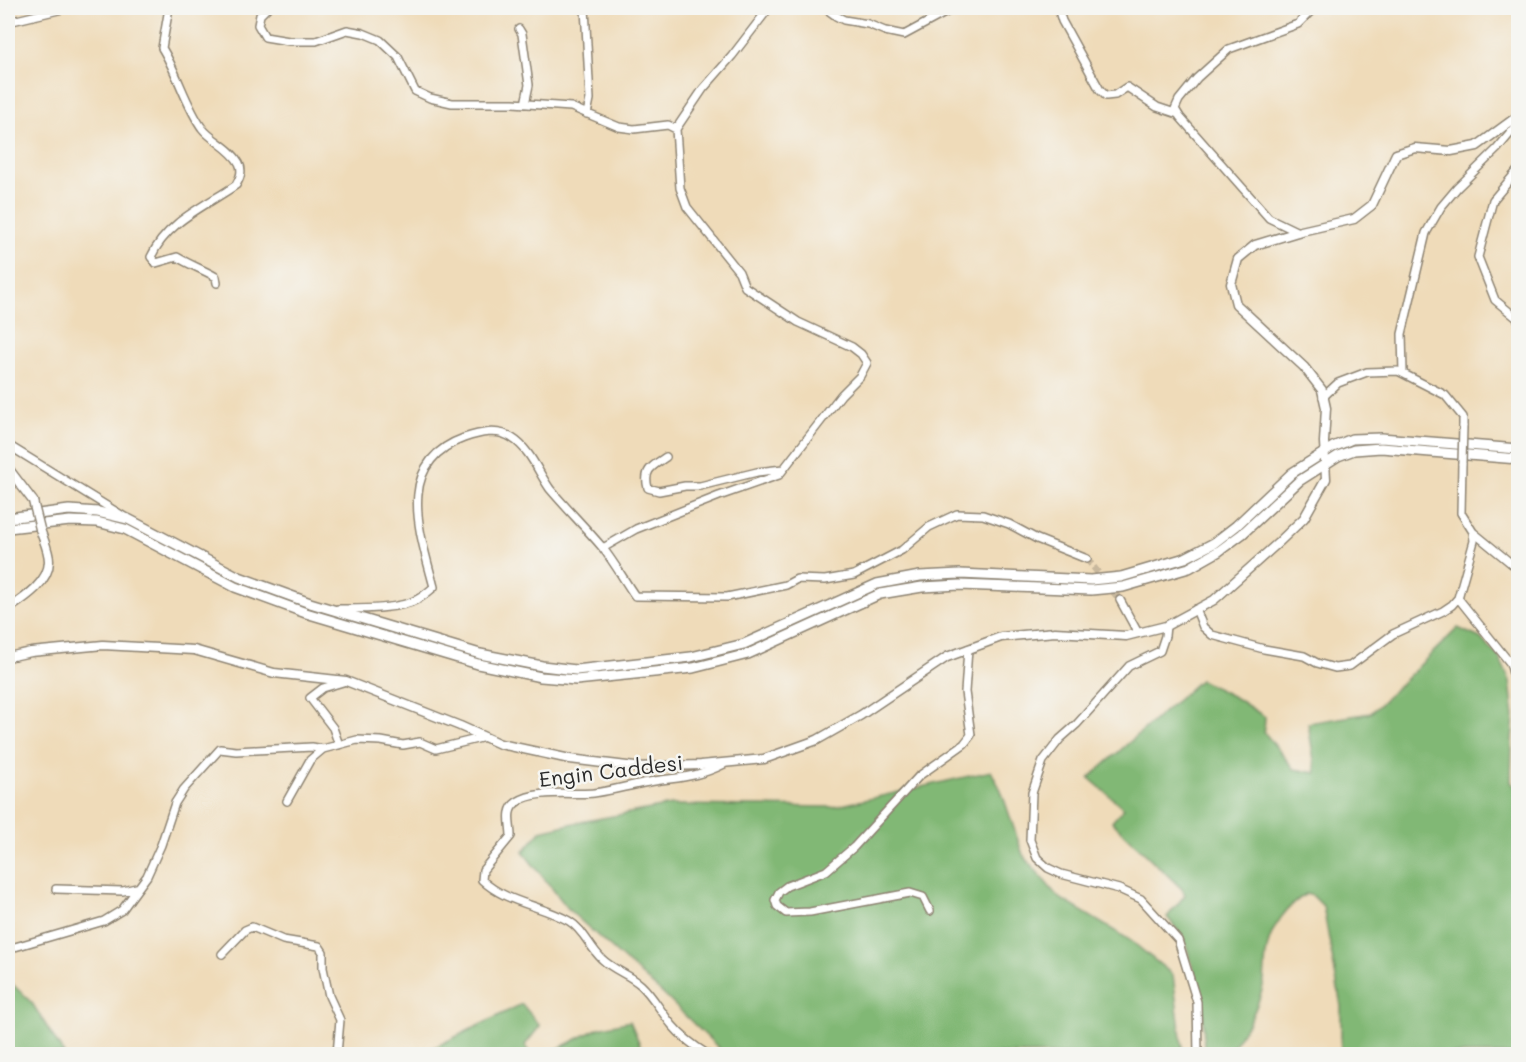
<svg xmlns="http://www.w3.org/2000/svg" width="1526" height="1062" font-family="Mali,sans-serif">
<rect width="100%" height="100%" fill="#f6f6f2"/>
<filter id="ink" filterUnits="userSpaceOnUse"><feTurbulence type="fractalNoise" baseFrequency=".0167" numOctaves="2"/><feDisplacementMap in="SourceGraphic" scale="12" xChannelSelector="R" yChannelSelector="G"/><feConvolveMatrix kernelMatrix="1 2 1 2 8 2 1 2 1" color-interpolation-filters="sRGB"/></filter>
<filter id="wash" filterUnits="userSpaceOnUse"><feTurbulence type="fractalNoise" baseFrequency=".008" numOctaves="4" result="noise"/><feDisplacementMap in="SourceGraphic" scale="24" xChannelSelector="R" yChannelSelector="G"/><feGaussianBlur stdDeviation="1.35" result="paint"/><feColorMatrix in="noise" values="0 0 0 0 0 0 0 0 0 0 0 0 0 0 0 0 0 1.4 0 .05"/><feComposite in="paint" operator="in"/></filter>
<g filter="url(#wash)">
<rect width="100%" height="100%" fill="#efdbb9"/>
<!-- forest -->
<path fill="#81b875" stroke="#567250" stroke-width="1.5" d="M1458,628l22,10 19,19 11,24 4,36 -2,23 -1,42 7,8v264h-177v-48l-18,-100 -10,-10 -7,-2c-18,11 -35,33 -39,55 -3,13 -1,28 -5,41 -8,28 -18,41 -35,64h-23l-1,-53 -19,-63 -17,-21 18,-22 -3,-6 -70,-67 12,-14 -35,-30 111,-98 36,18 29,19 -1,15 30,37 22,4 -8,-50 63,-10z
M991,771l10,19 22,65 35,42 72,43 43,35 10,79h-458l-60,-58 -95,-85 -47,-59 18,-21 34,-8 97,-18 161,2z
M8,980l24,23 32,51h-56z
M522,1004l18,22 -15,19 5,9h-109z
M630,1021l14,33h-102l15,-5 42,-21z"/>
</g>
<g filter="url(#ink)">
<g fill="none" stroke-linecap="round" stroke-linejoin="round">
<!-- minor-tunnel -->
<path stroke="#c8b89d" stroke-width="7" stroke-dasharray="7 3.5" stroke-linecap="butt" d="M1087,559l33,41"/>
<!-- minor casing -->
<g stroke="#8d8372" stroke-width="10">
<path id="minor" d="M100,8h3
M169,8l-7,40c15,24 24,58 40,80 10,13 29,20 37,35 4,8 1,15 -3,22 -30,21 -69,36 -85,72l5,6 21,-6c13,8 27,13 39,20l1,6
M267,8l-7,7 -2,10 7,12 24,4h27l31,-11 16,3 17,7 18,17 17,34 15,7 22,5h61l58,4 48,20 15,2 34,-4 8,4 4,59 7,19 52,65 6,15 53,35 54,25 9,7 6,9 -7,13 -19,19 -62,80 -60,21 -83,33 -33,19
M585,8l5,91 -3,15
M825,8l11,8 8,4 24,4 17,7 19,4 50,-27
M1058,8l4,13 38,69 6,6 9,-1 12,-8 30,20 21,7
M8,22l59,-14
M519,29l3,5 7,51 -4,19
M676,129l27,-40 29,-33 37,-48
M1518,170l-25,30 -15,57 17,43 23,19
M1298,232l-29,-14 -89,-101 -5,-8 4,-9 18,-22 32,-29 69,-25 16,-16
M1403,373l-1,-39 24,-101 15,-26 16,-19 40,-39 21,-25
M1323,397l15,-14 29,-11 31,-1 47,24 18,22v10
M8,445l115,71
M666,457c-14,9 -23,13 -18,31l11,3 26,-5h15l57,-14 26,-3
M1473,532l45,37
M1458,598l52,65 8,28
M1120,600l18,33
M338,609c21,0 61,1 80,-10 6,-3 11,-8 16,-12 -14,-54 -40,-124 30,-149 15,-5 34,-10 48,0 18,11 26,34 38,51 17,20 35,38 52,58 12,15 22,33 33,49l92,1 59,-12 11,-6 28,1 29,-5 48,-25 27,-23 28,-13 26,1 26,9 28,15 50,20
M1196,609l7,18 9,8 52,14 40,7 13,7 18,5 15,-2 43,-32 50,-23 9,-6 6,-7 16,-57 -1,-9 -12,-19 1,-50
M1166,626l-1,10 -5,15 -31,15 -52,58 -17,15 -17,22 -11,32 -2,47 7,18 11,10 13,6 58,15 22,10 37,41 19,62 1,52
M339,745l-6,-17 -23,-30 13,-10 20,-6
M287,801l23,-41 13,-11 34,-9 24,1 22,4 17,-3 16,7 49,-12
M56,889l67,2 13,-3
M930,911l-7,-14 -13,-4 -100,19 -24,1 -9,-7 -2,-6 4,-8 8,-6 39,-15 28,-24 65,-71 45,-32 7,-9 -6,-43 3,-43
M8,949l96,-28 18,-11 25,-34 14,-31 14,-42 9,-14 36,-40 16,2 76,-4 11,2
M222,954l23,-24 7,-3 31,13 36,6 4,6v16l6,28 11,24 -3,34
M707,1054c-13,-8 -25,-17 -35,-29 -11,-13 -19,-29 -31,-40 -12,-11 -28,-15 -39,-26 -12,-11 -19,-30 -33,-38 -28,-16 -63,-18 -87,-41l1,-10 28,-34c0,-12 -6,-26 6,-34 19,-13 55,-7 77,-9 18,-2 36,-8 55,-11 29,-5 47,-4 75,-18"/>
</g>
<!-- tertiary casing -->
<g stroke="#8d8372" stroke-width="11">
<path id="tertiary" d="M8,468l25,33
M8,609c15,-10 41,-26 41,-48 0,-10 -6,-22 -9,-32
M8,657l23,-5 72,-7 91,5 80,23 72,8 114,45 40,18 70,15 65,8 66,-2 63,-6 53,-19 44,-25 86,-58 54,-20 54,-5 71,4 40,-10 48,-26 65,-58 25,-24 22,-39 -2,-37 2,-34 -4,-18 -18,-23 -68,-63 -5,-20 7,-25 17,-14 46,-14 53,-12 18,-14 24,-51 19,-6 36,3 26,-5 41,-30"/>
</g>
<!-- secondary casing -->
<g stroke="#8d8372" stroke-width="12">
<path id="secondary" d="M8,518l61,-8 29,2 30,7 111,58 71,26 170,51 62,12 34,4 115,-13 53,-13 133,-60 43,-8 40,-2 131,6 30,-3 64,-19 29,-15 22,-17 56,-53 41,-26 19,-8 29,-1 137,11
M8,528l62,-7 27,1 28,7 110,58 71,26 172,51 63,13 35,3 117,-12 55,-14 132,-60 42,-7 38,-2 131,5 32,-3 66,-19 30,-17 23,-17 57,-53 39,-25 16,-6 27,-2 137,11"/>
</g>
<!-- minor -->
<use href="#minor" stroke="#fff" stroke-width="7"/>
<!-- tertiary -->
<use href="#tertiary" stroke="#fff" stroke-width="8"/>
<!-- secondary -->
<use href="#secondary" stroke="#fff" stroke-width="9"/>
<!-- minor-bridge casing -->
<g stroke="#8d8372" stroke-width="10" stroke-linecap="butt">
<path id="minor-bridge" d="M1462,463l1,-36"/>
</g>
<!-- tertiary-bridge casing -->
<g stroke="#8d8372" stroke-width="11" stroke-linecap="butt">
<path id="tertiary-bridge" d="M33,501l7,28"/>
</g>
<!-- minor-bridge -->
<use href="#minor-bridge" stroke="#fff" stroke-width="7"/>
<!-- tertiary-bridge -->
<use href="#tertiary-bridge" stroke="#fff" stroke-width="8"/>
</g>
</g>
<g text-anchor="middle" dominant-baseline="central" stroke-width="5" stroke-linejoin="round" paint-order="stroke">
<!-- street labels -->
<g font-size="21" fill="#2b2b2b" stroke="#f6f6f2">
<text transform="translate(611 770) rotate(-7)">Engin Caddesi</text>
</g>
</g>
<!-- margin -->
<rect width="1526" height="1062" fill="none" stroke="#f6f6f2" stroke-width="30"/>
</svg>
